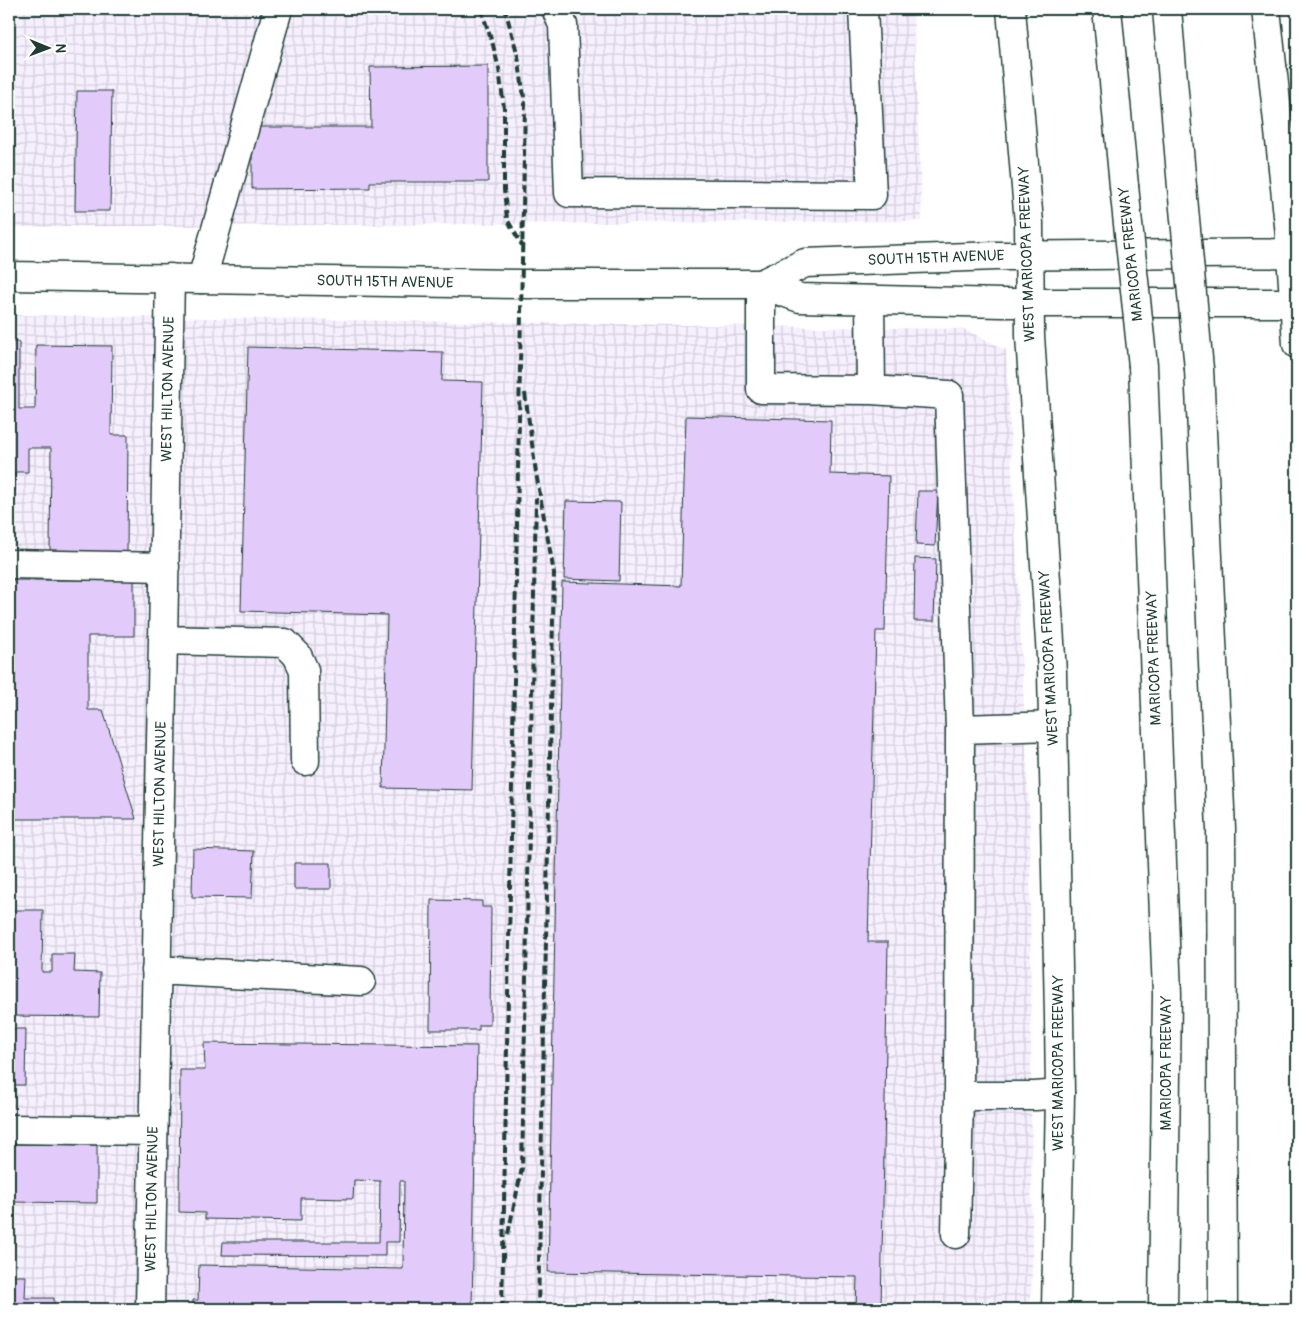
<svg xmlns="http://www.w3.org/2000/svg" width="1306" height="1318" font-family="Pangolin,sans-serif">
<defs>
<pattern id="industrial-grid" width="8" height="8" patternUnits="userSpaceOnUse" patternTransform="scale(1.25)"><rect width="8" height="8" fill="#f6effe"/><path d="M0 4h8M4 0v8" fill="none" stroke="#d2ceda"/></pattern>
</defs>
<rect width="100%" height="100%" fill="#fff"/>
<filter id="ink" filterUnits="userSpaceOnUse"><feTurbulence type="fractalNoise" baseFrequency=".02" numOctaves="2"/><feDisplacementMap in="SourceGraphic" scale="10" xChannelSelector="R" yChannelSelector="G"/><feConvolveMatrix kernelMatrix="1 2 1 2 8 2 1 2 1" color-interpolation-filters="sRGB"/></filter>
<g filter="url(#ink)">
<!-- industrial -->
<path fill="url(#industrial-grid)" d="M9,9h904l9,212 -913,6z
M9,315l955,14 42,21 24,476 2,446 -2,37h-1021z"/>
<!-- building -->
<path fill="#e2cafa" stroke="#1f3d34" d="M488,66v116h-118v6l-118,1v-62h119l-1,-60z
M77,91h35l-2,120h-35z
M9,342h10v67h16l1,-64 76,1 -1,89h17l-1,117 -77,-1 1,-103h-23v24h-13v19h-6z
M248,347l195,5 -1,29 41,1 -11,408 -89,-2 4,-173 -146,-4z
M686,416l145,4 -1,54 59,2 -4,155h-9l-8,311h20l-7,367h-25l1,-32 -309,-5 14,-690 119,4z
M918,491h20l-3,55 -19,-1z
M566,501l55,1 -2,79 -55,-2z
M915,558l21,1 -2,62h-20z
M9,580h125v56h-46v74h15l33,109h-127z
M193,849l61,2 -2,47 -60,-1z
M294,863h37v26h-37z
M431,900l51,1v6h9l-1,118h-11v5h-49z
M9,910h34l-1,62h10v-18h23l-1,18 26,1 -1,44 -90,-1z
M9,1029h17l-1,56h-16z
M204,1043l273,3 -5,263h-279v-9h5l1,-35 204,4 1,-88h-4l-1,61h-14v14l-163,-1 1,-13h156l1,-61 -26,-1 -1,19 -52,-1v23l-96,-2v-6l-26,-1 1,-142h25z
M9,1144l88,1v58l-88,-1z
M9,1276h17l-1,22h29v11h-45z"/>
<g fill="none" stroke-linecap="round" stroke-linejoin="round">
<!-- minor casing -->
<g stroke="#1f3d34" stroke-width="31">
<path id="minor" d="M556,9l7,16 6,168 303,2 -9,-186
M202,279l76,-270
M761,284v105l110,1 78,5 11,334 -1,367h76l25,-2
M870,300l1,90
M9,564l156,3
M163,640l122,3 12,12 7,15 1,91
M960,729l93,-3
M156,970l205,11
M9,1129l144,2
M956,1234l3,-138
M150,1309l20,-1031"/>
</g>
<!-- major casing -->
<g stroke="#1f3d34" stroke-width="31">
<path id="major" d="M1011,9l18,214 1,113 22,336 7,344 1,78 -4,215
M1266,9l23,216 8,119
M9,276l513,8h239l39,14 202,5h295
M761,284l44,-21 191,-7 301,-3"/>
</g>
<!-- highway casing -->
<g stroke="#1f3d34" stroke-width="31">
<path id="highway" d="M1107,9l17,177
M1167,9l15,178
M1143,366l24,628 -4,315
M1199,369l22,460 2,480"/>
</g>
<!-- minor -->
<use href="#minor" stroke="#fff" stroke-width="28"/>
<!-- major -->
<use href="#major" stroke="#fff" stroke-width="28"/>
<!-- highway -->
<use href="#highway" stroke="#fff" stroke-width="28"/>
<!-- rail -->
<path stroke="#1f3d34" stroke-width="4" stroke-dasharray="8 4" stroke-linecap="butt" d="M481,9l12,36 6,24 5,39v82l3,29 16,28
M525,393l11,80 18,100 -16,736
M508,1234l14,-66 14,-670
M502,1309l23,-1205 -7,-48 -13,-47"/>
<!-- highway-bridge casing -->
<g stroke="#1f3d34" stroke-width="31" stroke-linecap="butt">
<path id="highway-bridge" d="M1124,186l19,180
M1182,187l17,182"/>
</g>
<!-- highway-bridge -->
<use href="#highway-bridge" stroke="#fff" stroke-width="28"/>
</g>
</g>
<g text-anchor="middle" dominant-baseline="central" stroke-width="4" stroke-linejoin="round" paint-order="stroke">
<!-- street labels -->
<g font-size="15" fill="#1f3d34" stroke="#fff">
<text transform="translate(1027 254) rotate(-92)">WEST MARICOPA FREEWAY</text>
<text transform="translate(1131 254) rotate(-96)">MARICOPA FREEWAY</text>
<text transform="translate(936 258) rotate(-2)">SOUTH 15TH AVENUE</text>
<text transform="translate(385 282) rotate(1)">SOUTH 15TH AVENUE</text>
<text transform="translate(168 389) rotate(-89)">WEST HILTON AVENUE</text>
<text transform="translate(1049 658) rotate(-93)">WEST MARICOPA FREEWAY</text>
<text transform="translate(1154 658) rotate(-92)">MARICOPA FREEWAY</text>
<text transform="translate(160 794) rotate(-89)">WEST HILTON AVENUE</text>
<text transform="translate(1058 1063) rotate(-90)">WEST MARICOPA FREEWAY</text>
<text transform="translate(1166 1063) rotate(-90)">MARICOPA FREEWAY</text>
<text transform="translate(152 1199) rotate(-89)">WEST HILTON AVENUE</text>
</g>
</g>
<!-- margin -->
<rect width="1306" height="1318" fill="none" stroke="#fff" stroke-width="30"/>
<rect x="15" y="15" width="1276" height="1288" fill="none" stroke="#1f3d34" stroke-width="2" filter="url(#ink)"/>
<!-- north arrow -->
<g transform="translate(48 48) rotate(91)" stroke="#ffffff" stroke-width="4" paint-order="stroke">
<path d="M0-4L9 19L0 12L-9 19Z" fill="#1f3d34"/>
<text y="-8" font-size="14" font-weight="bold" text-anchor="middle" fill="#1f3d34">N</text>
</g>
</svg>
